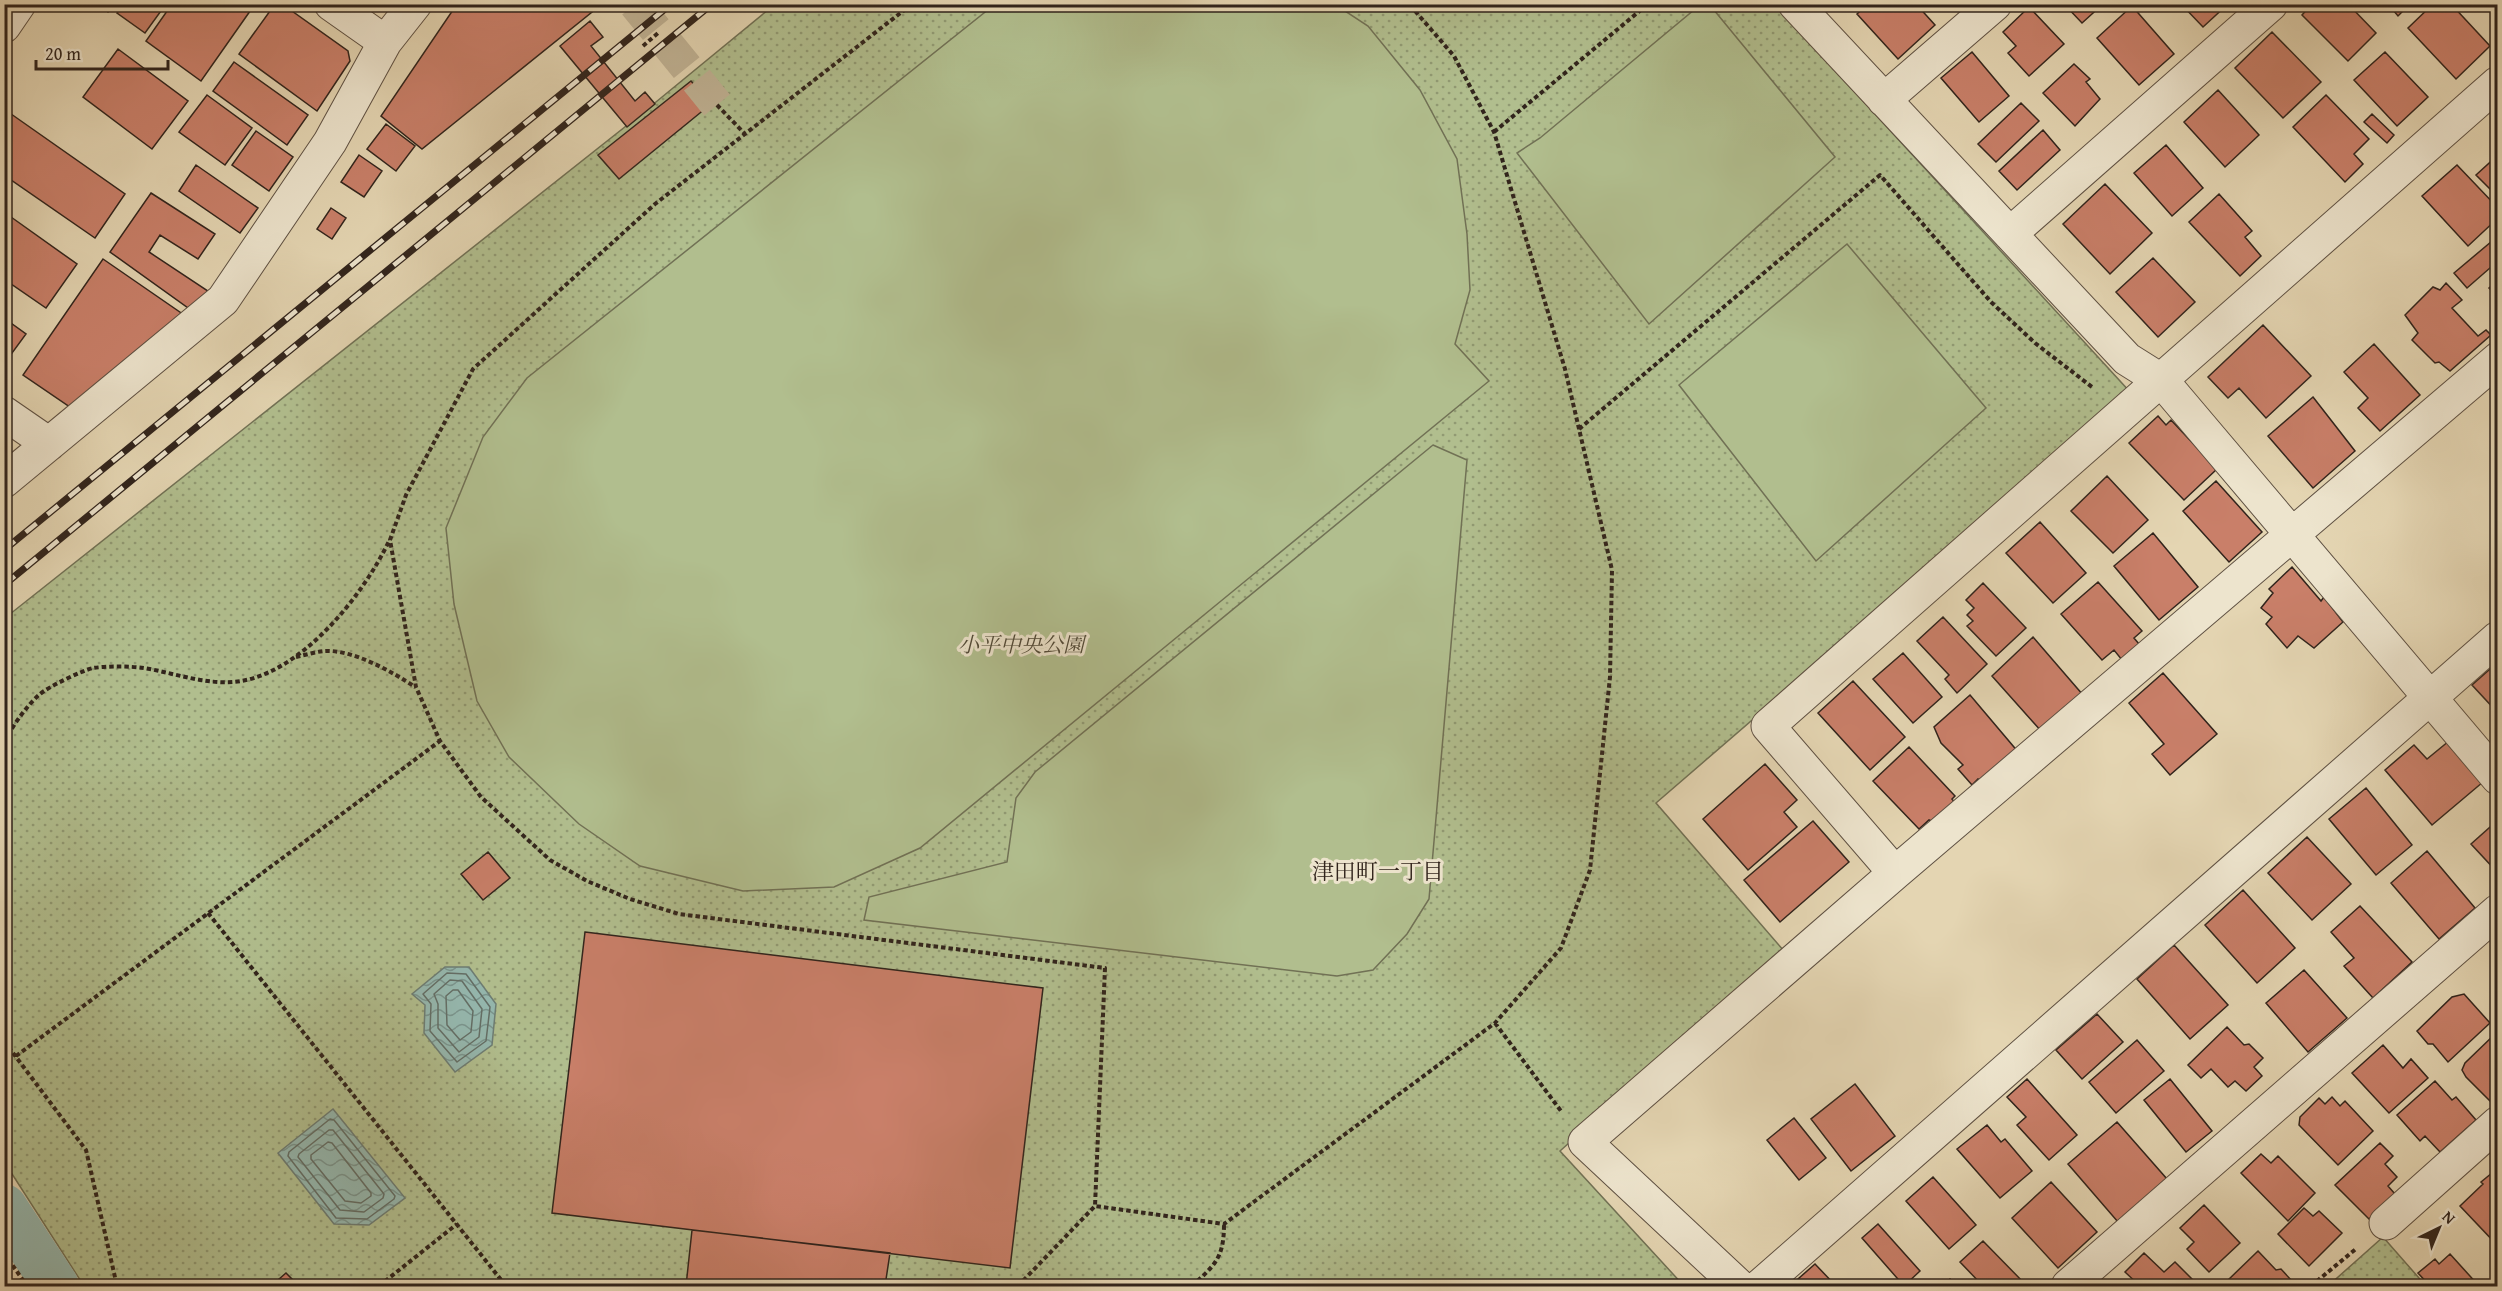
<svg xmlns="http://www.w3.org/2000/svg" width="2502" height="1291" font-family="'Gentium Book Plus','Noto Serif JP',serif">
<defs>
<pattern id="grass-dots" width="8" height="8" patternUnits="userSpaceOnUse" patternTransform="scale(1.5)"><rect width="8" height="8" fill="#b1be8e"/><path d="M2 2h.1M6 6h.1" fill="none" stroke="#919a73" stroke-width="1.8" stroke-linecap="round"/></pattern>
<pattern id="water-waves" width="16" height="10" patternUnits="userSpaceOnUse" patternTransform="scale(1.5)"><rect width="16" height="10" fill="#95b8af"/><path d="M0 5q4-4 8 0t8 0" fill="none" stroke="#7a958e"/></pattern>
</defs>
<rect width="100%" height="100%" fill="#e4d5b2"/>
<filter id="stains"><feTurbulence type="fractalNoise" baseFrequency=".00333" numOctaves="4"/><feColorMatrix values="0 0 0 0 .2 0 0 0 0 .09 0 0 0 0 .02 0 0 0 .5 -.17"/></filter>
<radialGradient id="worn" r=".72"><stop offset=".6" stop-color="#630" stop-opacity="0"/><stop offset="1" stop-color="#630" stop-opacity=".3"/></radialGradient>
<!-- grass -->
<path fill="url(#grass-dots)" stroke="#717155" stroke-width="1.5" d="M774,5h1001l356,388 -475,410 128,148 -224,200 124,135h-1600l-79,-123v-545l640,-507z
M2383,1237l43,49h-98z"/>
<!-- pitch -->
<path fill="#b1be8e" stroke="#717155" stroke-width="1.5" d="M1709,4l126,153 -186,167 -132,-171 23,-15 160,-133z
M994,5h342l32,21 52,64 37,69 10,75 3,56 -15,54 34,37 -569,467 -86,39 -91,4 -103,-25 -61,-42 -70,-67 -32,-56 -23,-97 -8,-76 37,-91 44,-59z
M1847,244l139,164 -170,153 -137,-176z
M1433,445l34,15 -38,439 -22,35 -34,36 -36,6 -473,-56 5,-23 138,-35 9,-64 19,-26z"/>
<!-- water -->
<path fill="url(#water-waves)" stroke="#6d7d74" stroke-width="1.5" d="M445,967h24l27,37 -4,41 -37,27 -31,-39 1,-28 -13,-11z
M333,1109l72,89 -36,27 -35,-1 -56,-71z"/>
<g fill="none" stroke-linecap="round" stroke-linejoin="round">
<!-- shore -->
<path stroke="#636e66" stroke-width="1.5" d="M447,973l19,1 24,33 -4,34 -29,21 -27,-31 1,-27 -8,-10z
M450,980l12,1 20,28 -3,28 -20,15 -21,-24v-24l-4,-10z
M453,990h5l15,21 -2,21 -11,8 -13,-15 -1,-29z
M330,1119l4,1 61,76 -1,3 -27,20 -31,-1 -48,-62 1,-4z
M329,1130h4l51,64 -1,4 -19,14 -24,-2 -42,-53 1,-3z
M328,1142l4,1 39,50v3l-10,7 -16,-2 -34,-42v-4z"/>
<!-- canal -->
<path stroke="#95b8af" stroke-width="46" d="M4,1207l52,79"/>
</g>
<!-- building -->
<path fill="#c97f69" stroke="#31241c" stroke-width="1.5" d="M97,4h16l-5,8z
M123,4h43l-21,29 -28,-20z
M172,4h83l-54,77 -55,-40z
M275,4h7l66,47 2,10 -33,50 -78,-57z
M374,4h14l-4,7z
M457,4h145l-180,145 -41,-33z
M1868,4h48l19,21 -37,34 -41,-45z
M1953,4h12l-6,7z
M2064,4h39l-21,19z
M2181,4h47l-25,23z
M2312,4h36l28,29 -28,28 -46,-46z
M2388,4h22l-12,12z
M2433,4h18l39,42 -34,33 -48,-51z
M2488,4h10v11z
M2132,6l42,48 -35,31 -42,-47z
M2029,7l35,37 -35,32 -21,-23 8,-7 -13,-14z
M590,21l13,16 -12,9 44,55 10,-9 10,12 -28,23 -67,-81z
M2272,32l49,50 -38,36 -48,-50z
M118,49l70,52 -36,48 -69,-52z
M1972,52l37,44 -30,26 -38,-44z
M2385,52l43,45 -31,29 -43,-46z
M234,62l74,53 -21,30 -74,-54z
M2074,64l16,15 -4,3 14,17 -25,27 -32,-33z
M691,81l20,23 -92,75 -21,-24z
M2218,90l41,45 -34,32 -41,-45z
M207,95l45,33 -27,37 -46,-33z
M2326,95l43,44 -15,15 9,10 -18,18 -52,-55z
M2021,103l18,18 -43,41 -18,-18z
M4,109l121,85 -30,44 -91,-63z
M2372,114l22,21 -7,8 -23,-21z
M386,124l29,22 -19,25 -29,-22z
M2043,130l17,20 -43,40 -18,-19z
M256,131l37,26 -24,34 -37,-26z
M2166,145l37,43 -31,28 -38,-43z
M359,155l23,16 -18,26 -23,-15z
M2498,155v42l-22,-22z
M196,165l62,43 -18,25 -61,-42z
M2457,165l41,43v10l-30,28 -46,-50z
M2105,184l47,49 -42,41 -47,-50z
M151,193l64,41 -17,25 -38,-24 -11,17 62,41 -20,17 -81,-58z
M2219,194l33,37 -7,6 16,19 -21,20 -51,-54z
M331,208l15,10 -14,21 -15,-10z
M4,212l73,52 -31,44 -42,-29z
M2498,236v25l-31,27 -13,-15z
M2153,258l42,44 -37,35 -42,-45z
M103,259l84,58 -117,90 -47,-32z
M2498,280v17l-9,-9z
M2446,283l16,17 -10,8 26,28 8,-6 5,5 -41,36 -11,-9 -4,1 -23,-23 6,-7 -13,-18 28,-28 7,3z
M4,318l22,16 -22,30z
M2263,325l48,51 -45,42 -27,-30 -11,10 -20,-21z
M2374,344l46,51 -40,36 -22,-23 10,-10 -24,-26z
M2313,397l42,54 -42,37 -45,-52z
M2158,416l8,9 5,-5 46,49 -33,31 -55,-57z
M4,447l7,7 -7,7z
M2107,476l41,44 -35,33 -42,-42z
M2216,481l46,51 -33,30 -46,-51z
M2040,522l46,51 -33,30 -47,-50z
M2153,533l45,54 -39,33 -45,-54z
M2292,567l29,34 3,-4 19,25 -29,26 -16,-12 -11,12 -21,-24 6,-7 -11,-9 12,-15 -4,-4z
M2098,582l44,49 -8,7 5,6 -17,16 -8,-10 -12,10 -41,-46z
M1983,583l43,45 -30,28 -29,-30 6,-5 -6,-6 7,-7 -8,-8z
M1943,617l44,47 -30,29 -12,-14 4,-4 -32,-34z
M2033,637l50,58 -41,37 -50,-56z
M1903,653l39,44 -29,26 -40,-44z
M2498,662v51l-26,-28z
M2163,673l54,61 -47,41 -18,-21 12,-10 -35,-41z
M1853,681l52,56 -35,33 -52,-57z
M1970,695l49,58 -34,30 -7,-4 -6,6 -14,-16 5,-4 -22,-22 -7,-16z
M2449,741l34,41 -51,43 -47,-55 29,-25 13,14z
M1909,747l46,49 -3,3 4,5 -20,19 -7,-3 -10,9 -46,-48z
M1765,764l32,36 -13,12 13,15 -49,43 -45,-51z
M2366,788l46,57 -36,30 -47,-56z
M2498,820v53l-27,-29z
M1813,821l36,41 -69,60 -36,-42z
M2307,837l44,47 -39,36 -44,-47z
M2427,851l48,57 -36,31 -48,-56z
M488,852l22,26 -27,22 -22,-26z
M2243,890l52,58 -38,35 -52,-58z
M2360,906l52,56 -39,36 -29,-32 10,-8 -23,-26z
M585,932l458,56 -33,280 -458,-55z
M2174,945l54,60 -38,34 -53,-60z
M2304,970l43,48 -39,34 -42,-49z
M2464,994l26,29 -42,39 -15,-18h-5l-11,-13 35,-34z
M2097,1014l26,28 -41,37 -26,-29z
M2227,1027l17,18 5,-1 14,14 -9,9 8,9 -16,15 -11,-10 -7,6 -17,-18 -10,9 -13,-13z
M2495,1034l3,3v61l-6,5 -26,-26 -4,-7 3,-7z
M2137,1040l27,31 -48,42 -27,-31z
M2383,1045l20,23 8,-9 17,19 -39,35 -37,-40z
M2027,1079l50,56 -28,25 -32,-35 9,-8 -19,-20z
M2170,1079l42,52 -26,21 -42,-52z
M2435,1081l17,19 4,-3 20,23 -36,32 -15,-16 -5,5 -23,-26z
M1855,1084l40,52 -44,35 -40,-52z
M2332,1097l8,9 5,-5 28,30 -35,34 -39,-40 1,-8 19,-19 6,6z
M1794,1118l32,40 -27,22 -32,-40z
M2117,1122l50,57 -49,43 -50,-58z
M1987,1125l14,17 4,-3 27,32 -32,27 -43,-49z
M2380,1143l13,13 -8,8 12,13 -9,9 7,8 -26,25 -34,-34z
M2261,1154l10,9 7,-7 37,37 -27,28 -47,-48z
M2498,1168v78l-38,-40 23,-22 -2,-2z
M1933,1177l43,48 -27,24 -43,-48z
M2051,1182l46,50 -39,36 -46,-50z
M2204,1205l36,38 -31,29 -22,-23 7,-7 -14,-14z
M2304,1208l9,8 6,-5 23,22 -33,33 -31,-32z
M1878,1224l42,47 -16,15 -42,-48z
M692,1230l198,23 -5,33h-199z
M1983,1241l44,45h-44l-23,-24z
M2258,1251l18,19 5,-1 10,11 -7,6h-55l-4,-3z
M2144,1253l20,19 11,-10 24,24h-59l-15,-14z
M2450,1254l29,32h-49l-12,-13 17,-14 4,5z
M1815,1264l21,22h-46z
M286,1273l13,13h-28z
M1950,1279l7,7h-16z"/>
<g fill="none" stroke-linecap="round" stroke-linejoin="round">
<!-- minor-tunnel -->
<path stroke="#c0b294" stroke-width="33" stroke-dasharray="33 16" stroke-linecap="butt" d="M635,4l82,101"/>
<!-- minor casing -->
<g stroke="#5e5042" stroke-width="35">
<path id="minor" d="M331,4l54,38
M1795,4l332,355 35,22 336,397
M4,26l15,-22
M1884,100l111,-96
M2010,234l261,-230
M4,413l45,31
M4,481l219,-181 107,-158 55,-100 30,-38
M1895,873l-127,-147 730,-643
M2386,1223l112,-100
M1739,1286l-154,-144 310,-269 603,-514
M1760,1286l738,-648
M2068,1286l430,-375"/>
</g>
<!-- path -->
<path stroke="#31241c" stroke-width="4" stroke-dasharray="4.5 3" stroke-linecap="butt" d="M912,4l-257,200 -182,165 -67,126 -16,45 26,147 24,54 41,56 69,63 37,21 43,18 49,15 426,54 -10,238 129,18 271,-201 66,-75 29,-78 20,-193 2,-107 -47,-201 -71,-237 -40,-76 -45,-52
M643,46l15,-13
M717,105l28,29
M1494,132l154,-128
M1579,429l301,-254 111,127 44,41 57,44
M296,657c9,-2 19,-5 28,-6 28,-2 69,21 91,36
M4,741c10,-16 22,-35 36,-47 8,-7 43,-24 53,-26 15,-2 36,-2 51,0 30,5 58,16 89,14 66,-5 130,-86 156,-141
M208,913l298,373
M1495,1023l66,88
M4,1041l82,109 31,136
M16,1056l424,-315
M4,1253l23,33
M379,1286l78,-62
M1018,1286l77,-80
M1192,1286c23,-21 32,-28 32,-62
M2311,1286l46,-38"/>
<!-- minor -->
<use href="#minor" stroke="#ede4cd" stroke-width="33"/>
<!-- rail casing -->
<g stroke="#31241c" stroke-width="7">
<path id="rail" d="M4,550l667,-546
M4,585l708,-581"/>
</g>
<!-- rail -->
<use href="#rail" stroke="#ede4cd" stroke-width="4.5" stroke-dasharray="14" stroke-linecap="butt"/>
</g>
<g text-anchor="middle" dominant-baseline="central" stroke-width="6" stroke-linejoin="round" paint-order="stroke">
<!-- park labels -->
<g font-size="21" font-style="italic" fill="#514a38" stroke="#ede4cd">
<text x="1021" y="644">小平中央公園</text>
</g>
<!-- neighbourhood labels -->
<g font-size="22" fill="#31241c" stroke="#ede4cd">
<text x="1378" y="871">津田町一丁目</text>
</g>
</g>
<!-- margin -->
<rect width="2502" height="1291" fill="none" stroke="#e4d5b2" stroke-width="24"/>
<rect x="6" y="6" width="2490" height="1279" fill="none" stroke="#31241c" stroke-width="3"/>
<rect x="12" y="12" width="2478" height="1267" fill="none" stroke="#31241c" stroke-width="1.5"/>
<!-- north arrow -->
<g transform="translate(2439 1228) rotate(43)" stroke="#ede4cd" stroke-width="4.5" paint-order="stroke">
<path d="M0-4.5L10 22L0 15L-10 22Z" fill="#31241c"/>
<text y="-9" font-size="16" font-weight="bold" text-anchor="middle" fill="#31241c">N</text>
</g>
<!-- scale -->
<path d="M36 60v9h132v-9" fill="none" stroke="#31241c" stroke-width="3"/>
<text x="45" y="60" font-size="18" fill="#31241c" stroke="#ede4cd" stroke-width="4.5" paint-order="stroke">20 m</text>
<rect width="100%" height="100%" filter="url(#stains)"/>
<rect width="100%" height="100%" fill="url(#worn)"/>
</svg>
